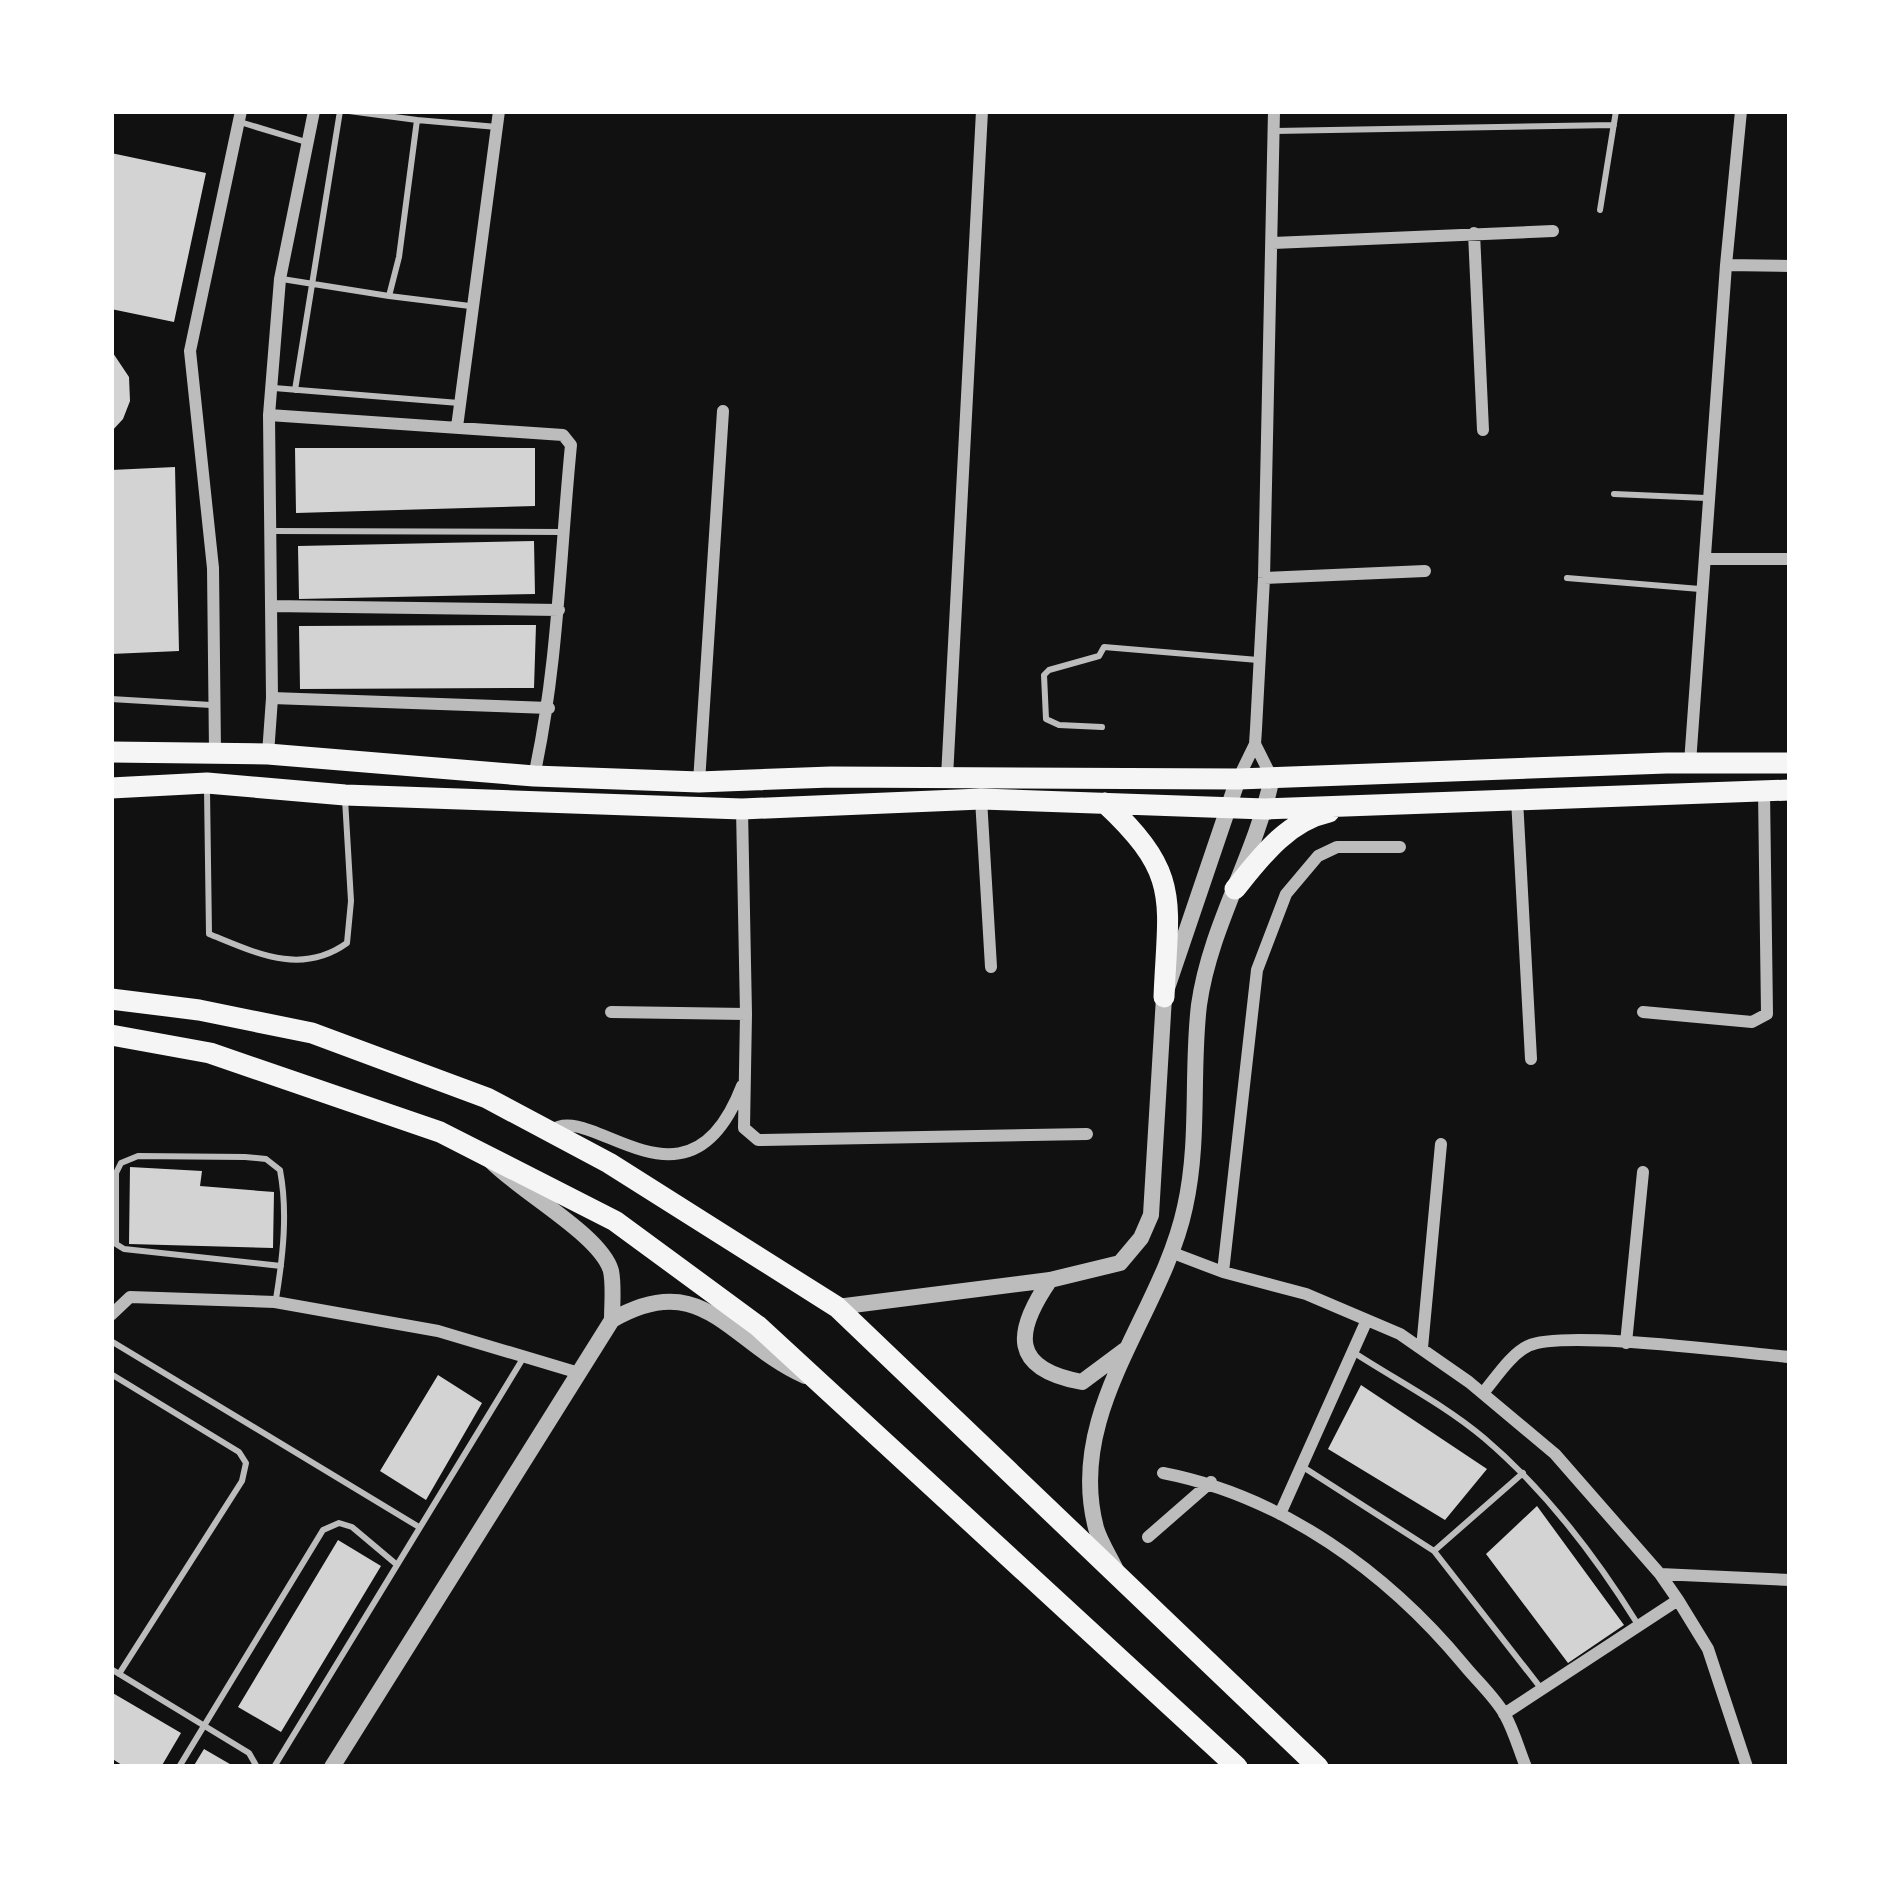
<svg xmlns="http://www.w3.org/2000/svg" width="1901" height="1878" font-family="Helvetica,sans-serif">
<rect width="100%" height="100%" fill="#111"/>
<!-- building -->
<path fill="#d3d3d3" d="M111,153l95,20 -32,149 -63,-13z
M111,350l18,27 1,24 -7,18 -12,13z
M295,448h240v58l-239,7z
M175,467l4,184 -68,3v-184z
M534,541l1,53 -236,5 -1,-53z
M536,625l-2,63 -234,1 -1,-63z
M130,1167l72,4 -2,15 74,6 -1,56 -144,-4z
M438,1375l44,28 -56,97 -46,-29z
M1361,1385l126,84 -42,51 -117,-71z
M1537,1506l87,119 -56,38 -82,-109z
M338,1540l43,26 -100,166 -43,-25z
M111,1692l70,41 -20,34h-36l-14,-9z
M204,1749l31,18h-42z"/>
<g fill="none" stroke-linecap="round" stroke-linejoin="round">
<!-- service -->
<path stroke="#bcbcbc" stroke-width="6" d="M417,120l80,7
M240,122l66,20
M1275,131l339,-6
M1600,210l16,-99
M282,279l107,17 10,-39 18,-137 -68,-9
M389,296l81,10
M274,388l185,15
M295,390l45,-279
M1614,494l92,4
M272,531l291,1
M1567,578l133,11
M111,699l100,6
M1102,727l-43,-2 -13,-6 -2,-44 5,-5 50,-14 5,-9 154,13
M207,790l2,144c47,19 92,42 138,9l4,-42 -6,-102
M276,1299c7,-43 12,-87 4,-129l-14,-11 -21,-2 -107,-1 -17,7 -5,10v71l8,5 157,17
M111,1341l308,186
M1353,1352c43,28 92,53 131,86 60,51 112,119 153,185
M111,1374l128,78 7,11 -4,18 -123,193
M1303,1467l131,84 106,136
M1434,1551l89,-78
M111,1669l138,84 8,14
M111,1767h1
M179,1767l144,-237 16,-7 13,4 44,37
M274,1767l248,-407"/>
<!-- minor -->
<path stroke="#bcbcbc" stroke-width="12" d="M1474,233l9,197
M1273,243l280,-12
M1726,265l64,1
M269,415l11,-136 34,-168
M457,427l42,-316
M1705,559h85
M1264,578l161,-7
M271,606l288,4
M272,698l277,10
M1255,744l17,34
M215,752l-2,-184 -23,-217 51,-240
M268,754l4,-56 -3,-283 294,20 8,10c-11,111 -13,222 -37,331
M1690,763l36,-498 15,-154
M947,777l35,-666
M1238,779l17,-35 1,-15 8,-151 10,-467
M699,782l24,-371
M981,799l10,168
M1517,799l14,260
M742,809l4,205 -2,114 14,12 329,-6
M611,1012l135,2
M1643,1012l109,10 15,-8 -3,-223
M552,1130c40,-29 136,97 190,-44
M1173,1253l50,19 83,22 94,40 69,48 86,72 105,120 18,26 30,49 39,118
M1223,1272l34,-302 29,-76 32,-38 19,-9h63
M111,1315l19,-18 145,5 163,29 141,42
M1626,1343l17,-171
M1422,1348l19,-204
M1483,1393c12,-14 28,-39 45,-47 34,-17 214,7 262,11
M1163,1473c119,23 224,99 301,192 13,16 31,32 41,50 9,16 14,35 21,52
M1280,1514l86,-192
M1148,1537l63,-55
M1660,1574l130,6
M1504,1714l174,-114"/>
<!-- tertiary -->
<path stroke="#bcbcbc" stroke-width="16" d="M490,1160c29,31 111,75 121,111 3,14 1,33 1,49
M1050,1280c-36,52 -40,89 32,102l43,-32
M837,1307l213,-27 70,-17 21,-25 10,-23 13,-218 74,-218
M1116,1570c-6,-13 -16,-28 -20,-42 -31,-118 66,-213 89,-321 15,-67 6,-135 14,-202 11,-79 56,-148 73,-227
M332,1767l280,-447c91,-53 117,22 193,56"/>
<!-- primary -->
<path stroke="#f5f5f5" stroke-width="21" d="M111,752l157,2 266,22 165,6 132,-5 407,2 428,-16h124
M111,788l96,-5 138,12 397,14 239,-10 284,10 525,-19
M1105,803c77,72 63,96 59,194
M1235,889c25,-31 52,-68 94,-77
M111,999l88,11 113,23 175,65 122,65 228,144 481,460
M111,1035l99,18 230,79 175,89 143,105 479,441"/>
</g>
<!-- border -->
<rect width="1901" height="1878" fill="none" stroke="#ffffff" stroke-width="228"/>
</svg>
